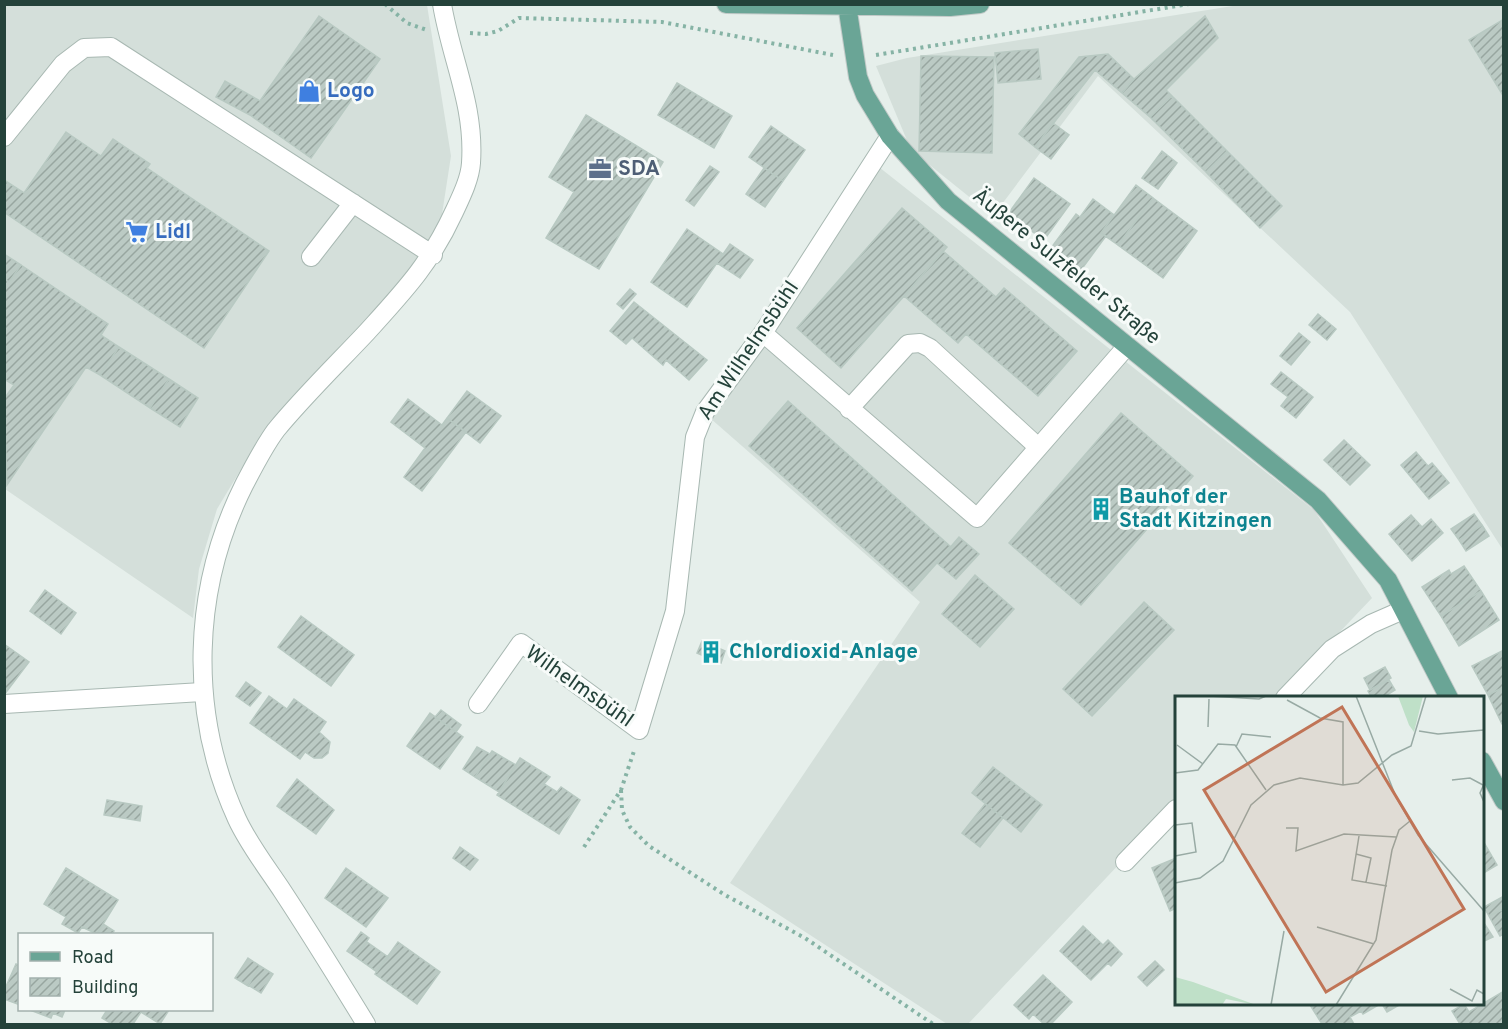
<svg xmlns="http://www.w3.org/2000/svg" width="1508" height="1029" font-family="Overpass,sans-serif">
<defs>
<pattern id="building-hatch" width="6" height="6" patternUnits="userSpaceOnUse" patternTransform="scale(1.5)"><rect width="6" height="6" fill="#bbcac4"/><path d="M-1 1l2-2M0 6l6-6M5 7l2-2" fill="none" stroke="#98a6a0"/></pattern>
</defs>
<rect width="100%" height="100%" fill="#e6efeb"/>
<!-- built -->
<path fill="#d4dfda" d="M5,5h422l24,151 -11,71 -34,55 -120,126 -43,58 -26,43 -18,60 -6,49 -188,-129z
M1239,5h264v545l-153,-238 -252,-236 -105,140 -82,-66 -35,-84 31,-8z
M870,160l444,350 58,88 -94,99 -102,1v106l-208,220h-21l-217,-141 190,-281 -218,-191z"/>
<!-- building -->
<path fill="url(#building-hatch)" stroke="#b8c9c2" stroke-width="1.5" d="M319,16l61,43 -69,99 -61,-43 -34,-18 9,-16 35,20z
M1205,16l13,22 -52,52 6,6 -22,21 -28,-24 12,-14z
M1504,19v78l-35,-57z
M1038,49l3,30 -43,4 -3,-30z
M1108,54l26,25 -12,14 -27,-23 -60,77 -16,-13 60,-77z
M921,56l73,1 -2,96 -73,-2z
M677,83l55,33 -18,32 -56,-33z
M1172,96l55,55 -21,21 -56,-55z
M586,115l77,47 -64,107 -53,-31 28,-46 -25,-15z
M1053,123l16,12 -18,24 -16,-12z
M771,126l34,24 -22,31 -34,-24z
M66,132l35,24 12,-17 37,25 -3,4 122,83 -65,97 -200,-136v-32l20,13z
M1162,151l15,12 -19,26 -16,-11z
M1227,151l55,55 -22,22 -54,-56z
M710,166l9,6 -25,34 -8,-6z
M764,168l19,13 -18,26 -19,-13z
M1034,178l36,26 -26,36 -36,-26z
M1136,185l17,13 -35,47 -17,-12z
M1153,198l44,33 -34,47 -45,-33z
M1093,199l21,16 -13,18 5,3 -25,34 -30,-22 25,-34 4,3z
M902,208l45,39 -106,121 -44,-40z
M687,229l36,25 -36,53 -36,-25z
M730,244l23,16 -13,18 -23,-15z
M943,251l53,46 8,-9 73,63 -39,45 -72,-62 -8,9 -54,-47z
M4,254l17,11 -12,17 -5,-3z
M21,265l87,59 -7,11 18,12 -19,28 -14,-8 -79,118 -3,-86 10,-14 -10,-6v-100l5,3z
M630,289l6,5 -13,15 -6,-5z
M634,302l73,58 -18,20 -23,-20 -3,5 -31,-27 -6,6 -16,-13z
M1318,314l18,15 -9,11 -18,-15z
M1299,333l11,9 -19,23 -11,-9z
M119,347l50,32 -19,29 -50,-33z
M1281,372l32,25 -17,21 -15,-12 7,-9 -17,-13z
M169,379l29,19 -18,29 -30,-19z
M467,391l34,25 -21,27 -33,-25z
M408,399l34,26 5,-7 19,14 -44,59 -18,-14 21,-29 -34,-26z
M788,401l163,146 -39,44 -163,-145z
M1121,413l72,63 -112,129 -72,-62z
M1344,440l26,25 -20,20 -26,-25z
M1416,452l12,14 4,-3 17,20 -20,16 -28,-34z
M1474,514l8,11 -23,15 -8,-11z
M1411,515l11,12 9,-8 12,14 -31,28 -23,-27z
M1482,525l7,11 -23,15 -7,-11z
M959,537l20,17 -23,25 -19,-16z
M1464,566l17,25 -40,25 -19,-29 27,-17 2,4z
M975,575l39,34 -34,38 -38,-33z
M45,590l31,23 -15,21 -31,-23z
M1481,591l18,29 -40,26 -18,-30z
M1144,602l30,28 -82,86 -29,-27z
M301,616l53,39 -23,31 -53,-39z
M702,641l23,10 -4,12 -24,-10z
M4,644l25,18 -25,33z
M1504,650v37l-16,8 -16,-29z
M1385,667l6,11 -21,12 -6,-12z
M1389,680l6,10 -13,8h-10l-4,-7z
M246,682l15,11 -11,13 -14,-10z
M1504,687v37h-2l-14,-29z
M269,696l18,13 7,-10 32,23 -7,10 11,10 -2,11 -6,5h-8l-9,-6 -5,7 -50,-36z
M441,710l20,15 -5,7 -21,-15z
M430,713l33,24 -23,32 -33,-23z
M477,747l13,7 -15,23 -12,-8z
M492,751l24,14 -17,27 -24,-15z
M520,758l30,19 -6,7 13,8 4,-5 19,13 -21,34 -62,-39z
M993,767l49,38 -21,27 -49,-39z
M297,779l37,31 -18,24 -39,-28z
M107,800l35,6 -2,15 -36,-6z
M985,804l18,14 -23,29 -18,-14z
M1482,839l15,26 -15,9z
M460,847l18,13 -8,10 -17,-12z
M1176,858v50l-6,3 -18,-43z
M66,868l52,32 -21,34 -15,-7 -4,6 -16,-9 4,-7 -22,-13z
M346,868l42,30 -22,29 -41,-29z
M1504,896v13l-15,7 -5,-9z
M1504,909v13l-9,5 -6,-11z
M1482,920l11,17 -11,5z
M1504,922v12l-4,2 -5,-9z
M103,924l11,7 -2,3h-15z
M1083,926l20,19 5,-5 14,14 -11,12 -3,-3 -17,17 -31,-29z
M361,932l8,6 -13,19 -9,-6z
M367,942l21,15 -11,15 -21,-15z
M398,942l42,30 -23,32 -42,-30z
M248,958l12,8 -12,20 -13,-8z
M1155,961l9,9 -17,16 -9,-9z
M16,964l4,2v39l-16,-6v-8z
M260,966l13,8 -12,19 -13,-8z
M1043,975l29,27 -21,22h-7l-11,-10 -4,5 -15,-14z
M1504,991v33h-44l-8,-13 12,-7 5,8z
M1380,1004l-17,10 -2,-3 -11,6 4,7h-32l-12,-19z
M1382,1004h19l-14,8z
M30,1010h35l-3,7 -9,-4 -2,5z
M107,1010h62l-9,14 -19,-12 -8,12h-21l-10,-6z"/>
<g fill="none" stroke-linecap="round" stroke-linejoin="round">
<!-- minor casing -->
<g stroke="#a8b8b2" stroke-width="20">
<path id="minor" d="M4,137l59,-73 21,-16 27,-1 322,208
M311,257l42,-54
M763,333l214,185 150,-172
M849,409l59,-65 12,-1 10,5 108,99
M1285,698l47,-49 39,-25 32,-14
M4,704l198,-12
M478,704l43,-61 118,87 36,-119 20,-174 10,-25 58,-79 127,-197
M1125,862l51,-53
M366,1024c-27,-44 -54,-88 -83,-132 -15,-23 -34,-47 -46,-73 -49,-107 -45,-230 7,-334 10,-19 20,-39 32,-55 28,-34 61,-66 91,-98 38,-42 63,-68 87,-120 7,-15 16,-33 17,-49 4,-58 -20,-104 -29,-159"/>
</g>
<!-- major casing -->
<g stroke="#c2cac8" stroke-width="20">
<path id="major" d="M726,4l224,3 30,-3
M847,5l11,72 7,18 25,41 58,65 370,299 70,80 61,118
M1482,761l22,40"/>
</g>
<!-- path -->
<path stroke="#86b3a5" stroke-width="4" stroke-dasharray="3 4.5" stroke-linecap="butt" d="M385,4l22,19 20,7
M470,33l16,1 12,-3 21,-13 143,4 171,33
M876,55l313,-51
M621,790l1,20 8,17 19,19 76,49 80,43 128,86
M584,847l37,-57 13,-39"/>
<!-- minor -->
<use href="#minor" stroke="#fff" stroke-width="18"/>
<!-- major -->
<use href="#major" stroke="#6aa596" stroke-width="18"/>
</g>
<!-- icons -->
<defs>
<g id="shop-bare" transform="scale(1.8)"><path d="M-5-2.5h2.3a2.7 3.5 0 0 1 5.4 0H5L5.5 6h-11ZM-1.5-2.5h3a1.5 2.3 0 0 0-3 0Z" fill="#3f7fe0" stroke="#f7fbf9" stroke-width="2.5" paint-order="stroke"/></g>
<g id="office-bare" transform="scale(1.8)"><path d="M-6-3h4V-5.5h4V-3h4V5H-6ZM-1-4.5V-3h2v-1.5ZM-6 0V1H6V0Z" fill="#5c6f8a" stroke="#f7fbf9" stroke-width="2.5" paint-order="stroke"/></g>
<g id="supermarket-bare" transform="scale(1.8)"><path d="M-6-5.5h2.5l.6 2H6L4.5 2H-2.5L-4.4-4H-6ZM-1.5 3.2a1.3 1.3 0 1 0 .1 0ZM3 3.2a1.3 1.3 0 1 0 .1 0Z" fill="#3f7fe0" stroke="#f7fbf9" stroke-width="2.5" paint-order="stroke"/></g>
<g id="building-bare" transform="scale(1.8)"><path d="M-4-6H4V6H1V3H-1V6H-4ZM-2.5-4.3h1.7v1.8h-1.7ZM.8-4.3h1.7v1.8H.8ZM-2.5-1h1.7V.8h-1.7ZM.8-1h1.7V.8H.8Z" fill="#0f9aa8" stroke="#f7fbf9" stroke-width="2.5" paint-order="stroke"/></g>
</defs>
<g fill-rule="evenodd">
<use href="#shop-bare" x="309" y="91"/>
<use href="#office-bare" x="600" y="169"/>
<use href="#supermarket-bare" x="137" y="232"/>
<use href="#building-bare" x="1101" y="509"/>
<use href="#building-bare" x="711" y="652"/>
</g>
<g text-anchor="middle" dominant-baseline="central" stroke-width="6" stroke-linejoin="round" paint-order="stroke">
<!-- shop labels -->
<g font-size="21" font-weight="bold" fill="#366cbe" stroke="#f7fbf9" text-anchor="start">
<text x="327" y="91">Logo</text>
<text x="155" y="232">Lidl</text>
</g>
<!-- service labels -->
<g font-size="21" font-weight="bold" fill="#4e5e75" stroke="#f7fbf9" text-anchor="start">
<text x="618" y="169">SDA</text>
</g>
<!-- street labels -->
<g font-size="21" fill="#24423a" stroke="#f7fbf9">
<text transform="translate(1066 267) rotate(39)">Äußere Sulzfelder Straße</text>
<text transform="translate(749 351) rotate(-56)">Am Wilhelmsbühl</text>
<text transform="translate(579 687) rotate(35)">Wilhelmsbühl</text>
</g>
<!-- culture labels -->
<g font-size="21" font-weight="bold" fill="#0d838f" stroke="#f7fbf9" text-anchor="start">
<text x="1119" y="497">Bauhof der<tspan x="1119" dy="24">Stadt Kitzingen</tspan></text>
<text x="729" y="652">Chlordioxid-Anlage</text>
</g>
</g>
<!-- overview -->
<g transform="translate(1175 696)">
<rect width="309" height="309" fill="#e6efeb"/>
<path d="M0,281l18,5 63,23 -30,-6 -4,6h-47z" fill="#bfe0c8"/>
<path d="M223,0h25l-9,36 -5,-7z" fill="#bfe0c8"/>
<path fill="none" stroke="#98aaa4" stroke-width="1.5" d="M34,0l50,3 7,-3M181,0l40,101 22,38 66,76M112,4l33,18 23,4v63M33,31l1,-28M244,35l19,3 46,-4M2,49l26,19M61,51l6,-13 29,3M0,77l23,-3 20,-26 17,1 31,45M277,84l18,-2 13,7M309,88l-4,9 4,9M0,129l17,-2 4,29 -21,4M111,132h12l-2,23 48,-17 52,3M184,140l-7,44 35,6M181,158l15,4 -5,24M0,187l25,-5 23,-17 28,-56 23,-20 26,-7 43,7 15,-2 34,-28 19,-9 15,-50M142,231l57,17M275,293l22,12 5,-11 7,4M96,309l13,-74M161,309l40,-65 16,-90 7,-20 11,-9"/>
<path fill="#c07456" fill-opacity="0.15" stroke="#c07456" stroke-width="3" d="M167,11l122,202 -138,83 -122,-202z"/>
<rect width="309" height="309" fill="none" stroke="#24423a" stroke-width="3"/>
</g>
<!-- border -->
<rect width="1508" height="1029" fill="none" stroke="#24423a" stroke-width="12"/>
<!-- legend -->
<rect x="18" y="933" width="195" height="78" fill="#f7fbf9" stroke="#a3b1ad" stroke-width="1.5"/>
<rect x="30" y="952" width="30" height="9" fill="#6aa596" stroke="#a3b1ad" stroke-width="1.5"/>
<text x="72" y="963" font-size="18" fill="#24423a">Road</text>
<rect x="30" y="978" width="30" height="18" fill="url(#building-hatch)" stroke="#a3b1ad" stroke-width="1.5"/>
<text x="72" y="993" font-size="18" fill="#24423a">Building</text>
</svg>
